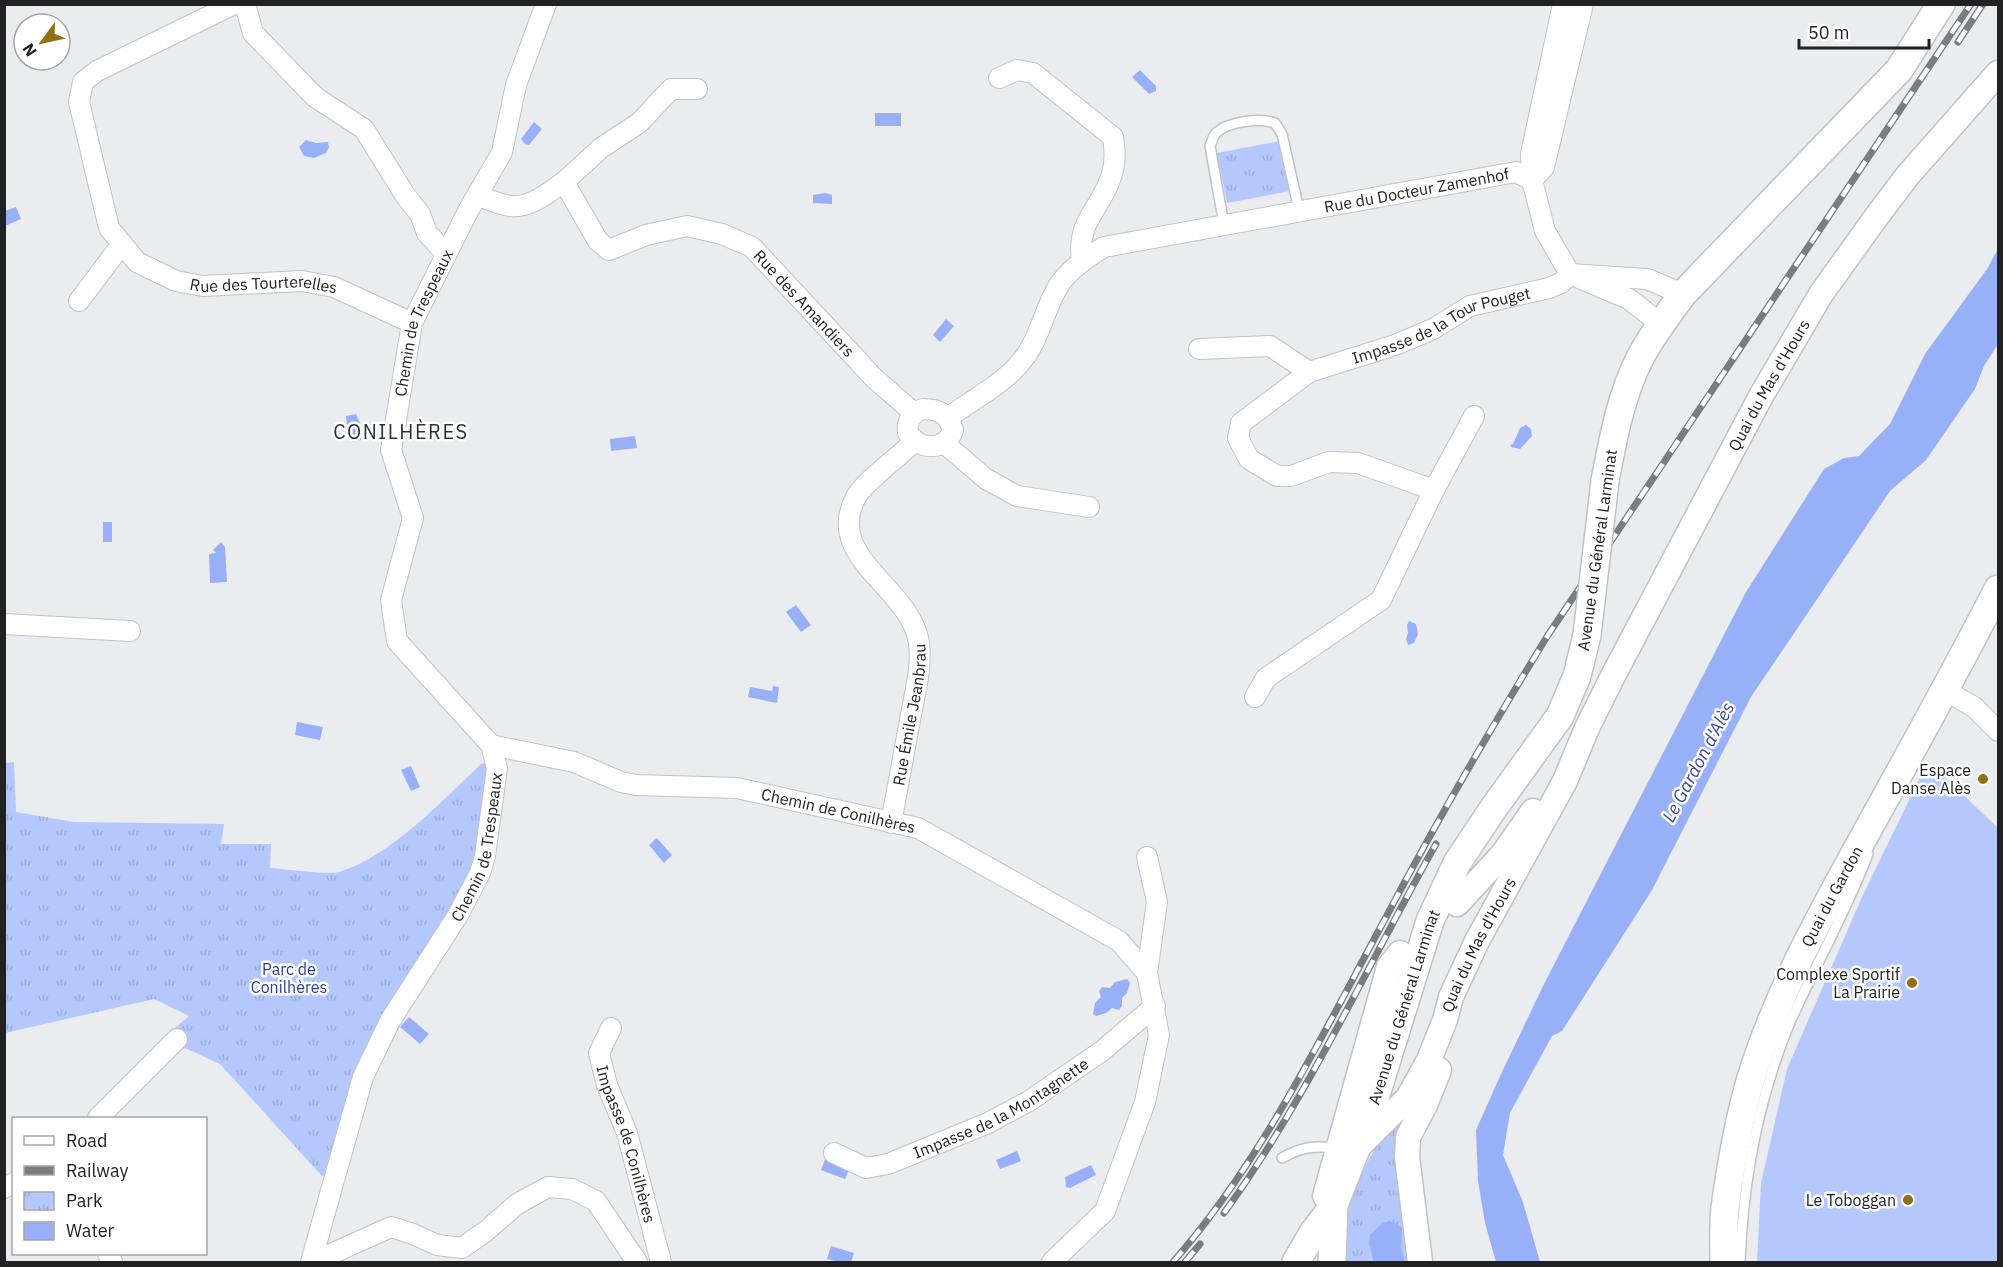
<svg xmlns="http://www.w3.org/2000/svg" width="2003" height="1267" font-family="'IBM Plex Sans',sans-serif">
<defs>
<pattern id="park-tufts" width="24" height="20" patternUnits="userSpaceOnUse" patternTransform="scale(1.5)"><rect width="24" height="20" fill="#b4c8fe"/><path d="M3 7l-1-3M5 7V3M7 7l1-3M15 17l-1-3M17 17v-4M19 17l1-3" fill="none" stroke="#9aacd9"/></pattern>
</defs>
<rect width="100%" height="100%" fill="#ebecf0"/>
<!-- green -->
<path fill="#b4c8fe" d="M1928,761l70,67v434h-241l4,-79 26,-114 75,-172z"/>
<!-- park -->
<path fill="url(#park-tufts)" d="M1280,141l10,50 -63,12 -10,-50z
M491,761l-11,100 -47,83 -104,231 -7,1 -102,-112 -35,-16 -8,4 -10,-17 22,-19 -35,-17 -149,34 -1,-270 10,-1 2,50 58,10 150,2 -3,20h50l-1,24c14,1 58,7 69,4 52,-16 104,-72 142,-108z
M1400,1115l12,2 2,145h-72c1,-13 1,-28 3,-41 7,-34 32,-82 55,-106z"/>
<!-- water -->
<path fill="#98b0f8" d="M1140,70l16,16v5l-7,3 -17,-17z
M875,113h26v13h-26z
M534,122l8,7 -13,16 -4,-1 -4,-5z
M306,140l10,3 12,-1 1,5 -3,6 -12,5 -10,-2 -5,-9z
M825,193l7,2v9l-19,-1v-8z
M16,207l5,12 -16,7v-15z
M1998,249v95l-14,22 -9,23 -49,71 -36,31 -139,206 -99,193 -90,141 -10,5 -42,77 -7,42 20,47 17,60h-44l-11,-39 -7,-42 -2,-51 25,-56 43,-90 202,-392 78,-123 20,-11 15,-2 31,-32 35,-70 62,-85z
M946,319l8,7 -14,16 -7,-7z
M356,414l4,9 1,17 -9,2 -5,-12 -1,-14z
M1526,425l5,4 1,7 -12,13 -9,-2 -1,-2 3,-1 7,-16z
M635,436l2,12 -26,3 -1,-12z
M103,522h9v20h-9z
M221,542l4,5 2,35 -17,1 -1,-29 7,-1 -3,-3z
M796,605l15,20 -10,7 -15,-20z
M1409,621l7,3 2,10 -4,9 -6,2 -2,-6 2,-6 -1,-8z
M773,686l6,1 -2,16 -29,-6 2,-10 22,4z
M297,722l26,5 -3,13 -25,-5z
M411,766l9,21 -9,4 -10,-21z
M657,838l15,17 -8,8 -15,-18z
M1127,979l3,4 -3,10 -5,5v8l-3,4 -7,-2 -6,5 -10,3 -3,-2 2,-11 6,-6 -2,-6 3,-4 8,1 5,-6z
M409,1017l20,17 -9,10 -20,-17z
M1017,1151l4,10 -21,8 -4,-9z
M826,1157l24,10 -5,12 -24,-9z
M1091,1165l5,10 -26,13 -4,-1 -1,-10z
M1385,1222h9l8,6 -1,20 4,14h-31l-5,-18 1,-9 10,-10z
M831,1246l23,7 -3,9h-12l-12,-3z"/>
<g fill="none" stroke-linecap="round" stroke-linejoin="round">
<!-- service casing -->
<g stroke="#c1c2c5" stroke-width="12">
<path id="service" d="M1224,225l-14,-79c2,-4 3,-10 6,-13 13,-12 43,-15 59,-10l7,11 17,76
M1282,1158c21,-12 32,-12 55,-10
M1740,1262c3,-79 18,-161 48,-235 25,-58 58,-114 80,-173"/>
</g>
<!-- minor casing -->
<g stroke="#c1c2c5" stroke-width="22">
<g id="minor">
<path id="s1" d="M234,4l-137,67 -14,11 -4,20 30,126 28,34 39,19 27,5 99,-5 32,6 78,36"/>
<path d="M245,4l8,29 62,64 49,32 41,66 15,19 7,19 19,21"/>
<path d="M999,78l18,-8 16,3 80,64c2,13 3,24 -1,37 -10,35 -36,45 -30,87"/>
<path id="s2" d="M697,89h-26l-32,34 -38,25 -37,34 34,59 11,9 37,-15 41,-9 35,8 30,13 122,131 40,35"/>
<path d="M478,196c10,3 22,9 33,10 20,2 38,-14 53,-24"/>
<path d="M79,301l43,-57"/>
<path d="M1661,324l-32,-25 -59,-25 77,5 36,15"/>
<path d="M1199,349l71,-3 39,26"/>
<path d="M923,409c16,0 25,5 30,21 -7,21 -33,21 -45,3 -2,-12 4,-21 15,-24z"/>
<path id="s3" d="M1474,416l-40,74 -76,-27 -29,-1 -38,14h-14l-28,-17 -11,-21 3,-15 68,-51 86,-27 38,-16 37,-23 79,-18 12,-5 9,-9 -25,-43 -13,-51 12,-13 39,-163"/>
<path id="s4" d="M949,417c27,-20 59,-35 78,-63 15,-22 19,-51 34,-72 12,-15 27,-25 43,-35l412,-75 16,8 -1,-26 32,-150"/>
<path d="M944,443l42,36 31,17 72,11"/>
<path d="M4,624l126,7"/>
<path d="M1946,691l28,16 24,24"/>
<path d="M1255,697l11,-19 115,-78 53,-110"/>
<path id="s5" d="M491,745l83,17 47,20 15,3 101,3 181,40 201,113 28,32 12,62 -14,67 -40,109 -53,51"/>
<path id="s6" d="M891,823c7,-36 13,-72 20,-108 4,-23 11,-48 8,-72 -8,-56 -96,-85 -63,-146 7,-14 46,-43 59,-56"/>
<path d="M1147,973l10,-71 -10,-45"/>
<path id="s7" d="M611,1028l-12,25 8,32 20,48 34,129"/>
<path d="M98,1118l79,-79"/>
<path id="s8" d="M834,1153l32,15 22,-4 100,-41 41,-22 73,-50 53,-45"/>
<path d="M4,1188l10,-5"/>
<path d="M108,1254l4,8"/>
<path id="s9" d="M311,1262l52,-185 27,-56 68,-106 22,-42 5,-17 12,-88 -6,-23 -94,-104 -6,-41 22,-82 -22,-68 21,-127 56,-112 34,-59 14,-67 30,-81"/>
<path d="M313,1262l78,-35 22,7 24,11 25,3 24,-17 31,-27 31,-17 24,2 24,12 41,61"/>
</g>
</g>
<!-- tertiary casing -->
<g stroke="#c1c2c5" stroke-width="27">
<g id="tertiary">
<path d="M1457,904l46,-50 30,-43"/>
<path id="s10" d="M1356,1149l52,-51 21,-38 16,-40 6,-23 26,-56 88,-160 22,-53 27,-54 147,-278 33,-56 27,-46 56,-78 31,-41 90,-102"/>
<path d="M1325,1196l64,-229 11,-14"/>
<path d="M1420,1262l-13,-105 1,-20 17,-32 14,-35"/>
</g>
</g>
<!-- secondary casing -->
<g stroke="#c1c2c5" stroke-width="30">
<g id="secondary">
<path d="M1605,481c8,-42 16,-87 36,-125 12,-22 27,-42 42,-62l216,-224 42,-66"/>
<path d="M1296,1262l17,-29 21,-28"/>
<path id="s11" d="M1332,1262l2,-57 37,-94 59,-190 27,-58 36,-54 67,-93 17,-40 10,-41"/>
<path id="s12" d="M1724,1262c0,-17 -1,-36 1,-54 6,-44 14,-91 27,-133 27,-86 71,-164 114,-242 45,-81 90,-162 132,-244"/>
</g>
</g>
<!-- service -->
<use href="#service" stroke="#fff" stroke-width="9"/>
<!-- minor -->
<use href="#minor" stroke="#fff" stroke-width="20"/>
<!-- tertiary -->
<use href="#tertiary" stroke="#fff" stroke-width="24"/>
<!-- secondary -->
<use href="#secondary" stroke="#fff" stroke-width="27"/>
<!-- rail casing -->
<g stroke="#7b7c7e" stroke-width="7">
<path id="rail" d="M1958,42l25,-38
M1224,1213c84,-116 142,-245 212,-369
M1173,1262c89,-101 148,-225 212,-343 51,-97 106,-191 163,-284l423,-631
M1185,1262l15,-18"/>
</g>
<!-- rail -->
<use href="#rail" stroke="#fff" stroke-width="4.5" stroke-dasharray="14" stroke-linecap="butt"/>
<!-- secondary-bridge casing -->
<g stroke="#c1c2c5" stroke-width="30" stroke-linecap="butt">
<path id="secondary-bridge" d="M1587,635l18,-154"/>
</g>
<!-- secondary-bridge -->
<use href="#secondary-bridge" stroke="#fff" stroke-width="27"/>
</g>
<!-- markers -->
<g fill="#8e7115" stroke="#fff" stroke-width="2">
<circle cx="1983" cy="779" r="6"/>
<circle cx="1912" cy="983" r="6"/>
<circle cx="1908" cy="1200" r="6"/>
</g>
<g text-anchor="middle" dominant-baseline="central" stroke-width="5" stroke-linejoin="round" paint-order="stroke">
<!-- street labels -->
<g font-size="16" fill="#212122" stroke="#fff">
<text stroke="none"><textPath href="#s4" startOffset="554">Rue du Docteur Zamenhof</textPath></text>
<text stroke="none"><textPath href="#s1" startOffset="496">Rue des Tourterelles</textPath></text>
<text stroke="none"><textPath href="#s2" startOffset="478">Rue des Amandiers</textPath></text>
<text stroke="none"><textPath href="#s9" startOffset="1028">Chemin de Trespeaux</textPath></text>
<text stroke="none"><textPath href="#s3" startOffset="546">Impasse de la Tour Pouget</textPath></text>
<text stroke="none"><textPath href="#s10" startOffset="873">Quai du Mas d'Hours</textPath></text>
<text transform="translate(1597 550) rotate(-82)">Avenue du Général Larminat</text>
<text stroke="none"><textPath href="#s6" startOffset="110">Rue Émile Jeanbrau</textPath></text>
<text stroke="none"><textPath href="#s5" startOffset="356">Chemin de Conilhères</textPath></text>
<text stroke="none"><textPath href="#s9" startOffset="452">Chemin de Trespeaux</textPath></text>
<text stroke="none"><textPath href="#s12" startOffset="386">Quai du Gardon</textPath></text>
<text stroke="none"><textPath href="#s10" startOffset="242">Quai du Mas d'Hours</textPath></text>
<text stroke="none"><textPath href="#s11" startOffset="267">Avenue du Général Larminat</textPath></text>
<text stroke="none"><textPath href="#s8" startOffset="184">Impasse de la Montagnette</textPath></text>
<text stroke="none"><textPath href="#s7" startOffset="123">Impasse de Conilhères</textPath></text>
</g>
<!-- poi labels -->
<g font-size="16" fill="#212122" stroke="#fff" text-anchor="end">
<text x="1971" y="770">Espace<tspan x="1971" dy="18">Danse Alès</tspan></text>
<text x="1900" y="974">Complexe Sportif<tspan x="1900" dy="18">La Prairie</tspan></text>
<text x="1896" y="1200">Le Toboggan</text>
</g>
<!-- park labels -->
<g font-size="16" fill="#2b3f90" stroke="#fff">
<text x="289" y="969">Parc de<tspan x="289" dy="18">Conilhères</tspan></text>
</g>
<!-- water labels -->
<g font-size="18" font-style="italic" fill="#354a9d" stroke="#fff">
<text transform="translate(1698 762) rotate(-62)">Le Gardon d'Alès</text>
</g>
<!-- quarter labels -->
<g font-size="20" letter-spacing="1.5" fill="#2f3033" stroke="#fff">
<text x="401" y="431">CONILHÈRES</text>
</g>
</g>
<!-- border -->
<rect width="2003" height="1267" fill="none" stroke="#212122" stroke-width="12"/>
<!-- legend -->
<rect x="12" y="1117" width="195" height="138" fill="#ffffff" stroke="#a6a6a7" stroke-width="1.5"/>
<rect x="24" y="1136" width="30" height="9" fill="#ffffff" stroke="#a6a6a7" stroke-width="1.5"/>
<text x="66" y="1147" font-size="18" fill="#212122">Road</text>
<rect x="24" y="1166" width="30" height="9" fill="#7b7c7e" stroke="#a6a6a7" stroke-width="1.5"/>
<text x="66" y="1177" font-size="18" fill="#212122">Railway</text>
<rect x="24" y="1192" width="30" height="18" fill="url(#park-tufts)" stroke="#a6a6a7" stroke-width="1.5"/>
<text x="66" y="1207" font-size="18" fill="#212122">Park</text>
<rect x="24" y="1222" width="30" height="18" fill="#98b0f8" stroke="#a6a6a7" stroke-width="1.5"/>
<text x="66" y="1237" font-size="18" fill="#212122">Water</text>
<!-- north arrow -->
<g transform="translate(42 42) rotate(237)"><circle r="28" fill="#ffffff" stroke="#a6a6a7" stroke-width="1.5"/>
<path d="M0-4.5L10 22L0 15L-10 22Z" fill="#8e7115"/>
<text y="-9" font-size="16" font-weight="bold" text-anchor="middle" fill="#212122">N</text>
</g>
<!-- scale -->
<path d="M1799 39v9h130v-9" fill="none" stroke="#212122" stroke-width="3"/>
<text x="1808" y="39" font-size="18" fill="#212122" stroke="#ffffff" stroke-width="4.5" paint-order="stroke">50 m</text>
</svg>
